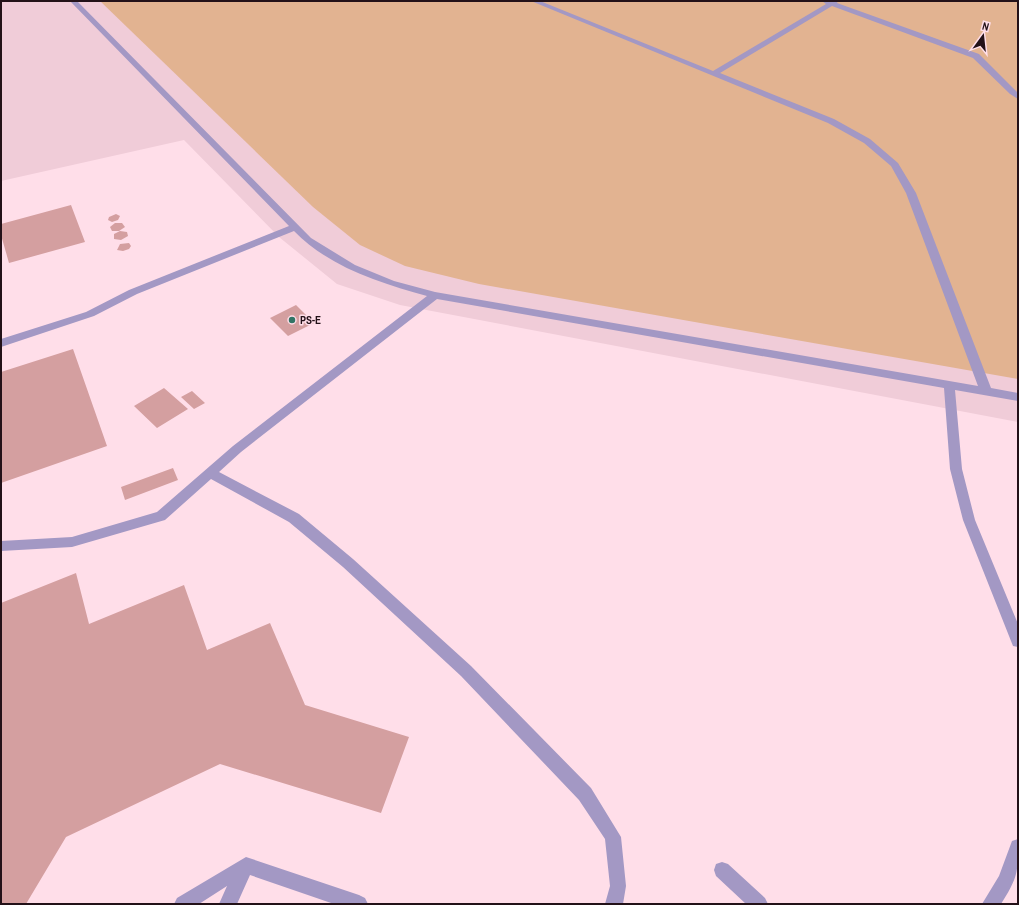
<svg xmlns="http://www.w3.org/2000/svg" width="1019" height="905" font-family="'Archivo Narrow',sans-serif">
<rect width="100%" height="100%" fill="#ffdee9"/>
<!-- built -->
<path fill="#f0ccd8" d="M1,1h1017v421l-618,-117 -63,-21 -58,-47 -95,-97 -183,41z"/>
<!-- green -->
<path fill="#e2b391" d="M100,1h918v378l-539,-95 -74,-18 -45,-21 -47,-38z"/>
<!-- building -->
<path fill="#d49fa0" d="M71,205l14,37 -76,21 -8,-28v-11z
M116,214l4,2 -2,4 -6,2 -4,-2 1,-3z
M115,223h7l3,4 -6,4h-7l-2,-4z
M120,231l7,1 1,4 -7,4 -7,-1v-5z
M129,243l2,3 -2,3 -6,2 -6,-1 3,-6z
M296,305l18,18 -26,13 -18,-18z
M73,349l34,97 -106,37v-111z
M164,388l24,21 -31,19 -23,-22z
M192,391l13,12 -11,6 -13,-12z
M173,468l5,12 -53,20 -4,-13z
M76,573l13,51 95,-39 23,65 63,-27 35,82 104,32 -28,76 -161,-49 -154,73 -40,67h-25v-301z"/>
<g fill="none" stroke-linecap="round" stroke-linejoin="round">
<!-- lane -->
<path fill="#a398c4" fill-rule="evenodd" d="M70,1h7l234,237 44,27 39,16 41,11 543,94 -72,-193 -15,-27 -27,-23 -36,-20 -297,-122h9l173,70 113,-67 -4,-3h16l-1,2 142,51 39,39v6l-8,-5 -37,-36 -141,-52 -112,67 114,46 36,20 28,24 18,30 75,195 27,5v8l-63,-11 7,79 13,51 43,104v23l-5,-1 -2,-5 -48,-121 -13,-51 -6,-81 -507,-89 -196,153 -22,20 80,42 54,45 118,107 120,122 30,49 5,49 -3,18h-18l5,-18 -5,-47 -26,-39 -118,-124 -118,-109 -54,-45 -78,-43 -46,41 -93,27 -71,4v-10l71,-4 85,-25 76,-66 194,-150c-47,-13 -98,-29 -133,-65l-157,63 -43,22 -93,31v-8l85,-27 43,-22 160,-64z
M1018,839c0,32 1,37 -17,65h-19l17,-28 13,-35z
M246,857l113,38 6,3 3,6h-34l-84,-29 -13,29h-18l8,-18 -28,18h-25l3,-6z
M722,862l6,2 37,34 3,6h-22l-30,-28 -2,-6 2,-6z"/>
</g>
<!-- markers -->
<circle fill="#317465" stroke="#ffdee9" stroke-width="1.5" cx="292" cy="320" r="4"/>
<g text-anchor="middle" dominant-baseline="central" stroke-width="3" stroke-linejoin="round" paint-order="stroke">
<!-- poi labels -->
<g font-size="11" font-weight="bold" fill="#231118" stroke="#ffdee9" text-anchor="start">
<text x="300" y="320">PS-E</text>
</g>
</g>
<!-- border -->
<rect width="1019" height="905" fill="none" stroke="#231118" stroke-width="4"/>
<!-- north arrow -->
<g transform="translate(983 36) rotate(15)" stroke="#ffdee9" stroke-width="3" paint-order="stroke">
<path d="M0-3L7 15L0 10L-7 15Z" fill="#231118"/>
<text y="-6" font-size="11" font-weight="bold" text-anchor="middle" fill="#231118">N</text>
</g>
</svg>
